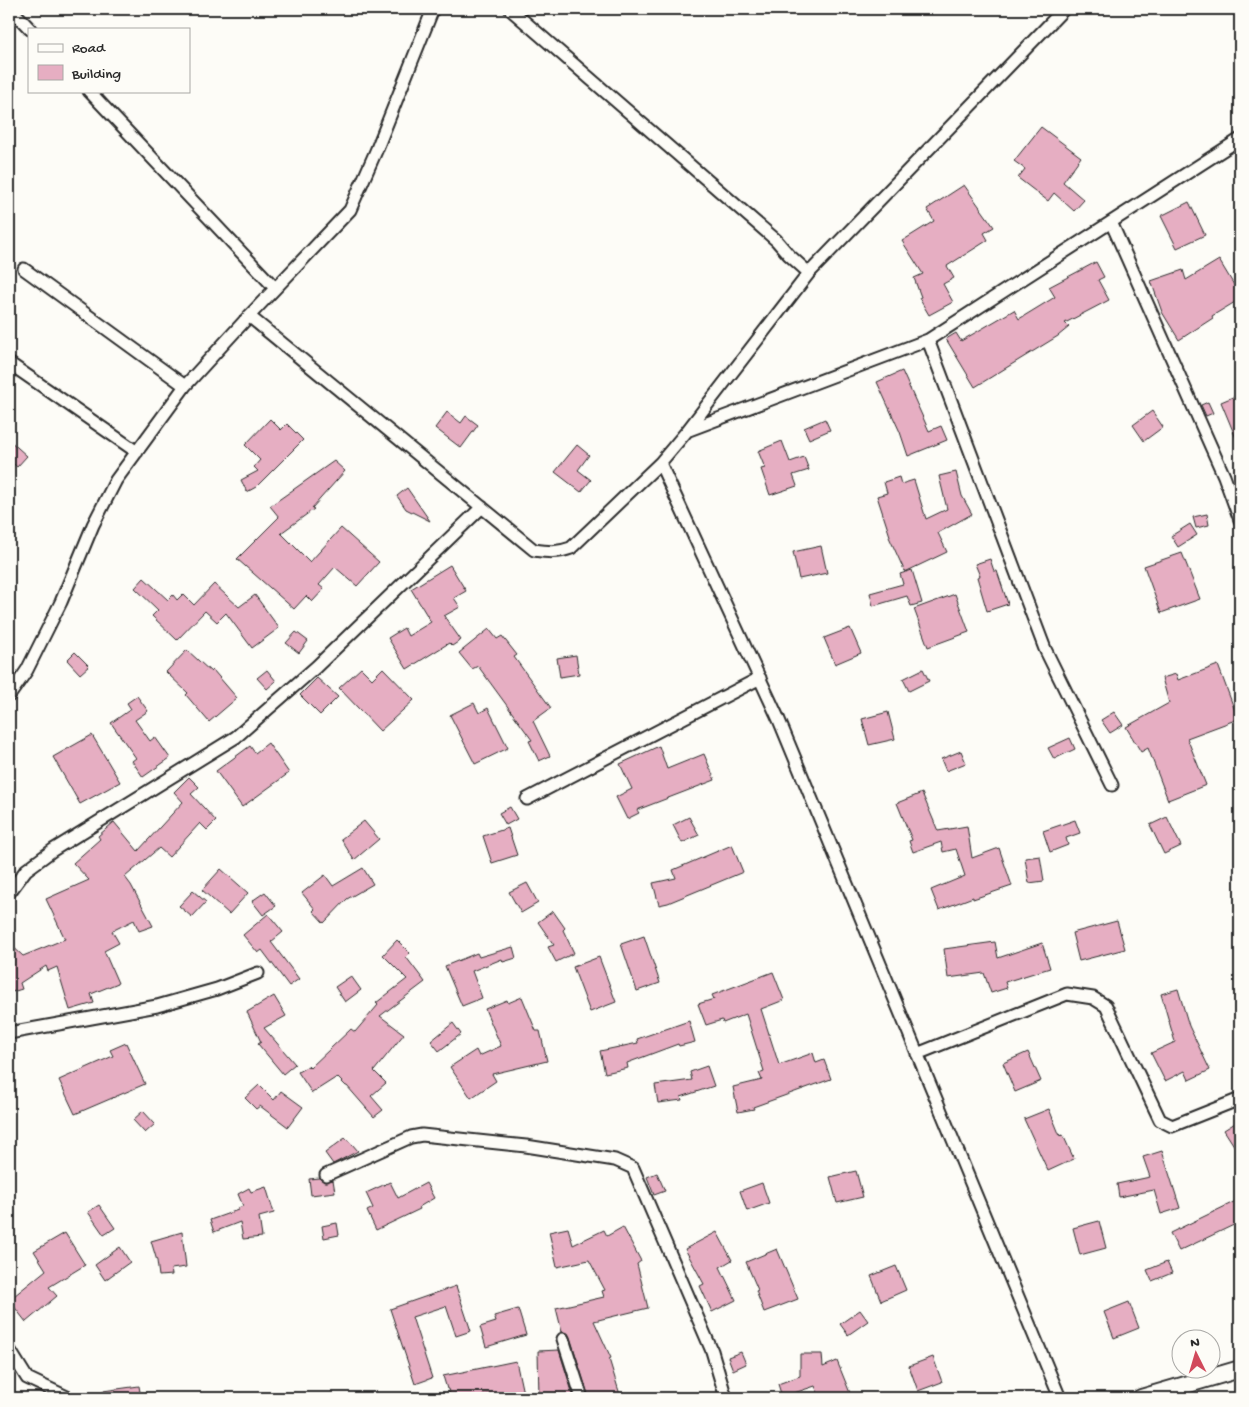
<svg xmlns="http://www.w3.org/2000/svg" width="1249" height="1407" font-family="'Gochi Hand',sans-serif">
<rect width="100%" height="100%" fill="#fdfcf7"/>
<filter id="ink" filterUnits="userSpaceOnUse"><feTurbulence type="fractalNoise" baseFrequency=".02" numOctaves="2"/><feDisplacementMap in="SourceGraphic" scale="10" xChannelSelector="R" yChannelSelector="G"/><feConvolveMatrix kernelMatrix="1 2 1 2 8 2 1 2 1" color-interpolation-filters="sRGB"/></filter>
<g filter="url(#ink)">
<!-- building -->
<path fill="#e6aec2" stroke="#2b2b2b" d="M1041,127l40,30 -18,25 21,18 -10,11 -20,-18 -6,8 -30,-23 7,-9 -11,-8z
M964,185l30,42 -10,6 4,7 -41,26 7,12 -11,6 10,18 -24,13 -10,-17 2,-1 -7,-19 9,-4 -21,-33 32,-20 -7,-12z
M1189,202l16,33 -28,13 -16,-32z
M1219,260l21,35v4l-28,17 1,2 -34,22 -17,-28 -11,-31 32,-11 3,10z
M1096,262l8,15 -6,3 11,20 -44,23 4,4 -11,9 -83,51 -29,-48 10,-6 5,8 53,-31 5,9 36,-22 -6,-10z
M902,371l27,60 12,-5 6,14 -39,16 -8,-24 -23,-50z
M1240,394v54l-19,-46z
M1208,402l5,11 -7,3 -5,-11z
M1152,411l11,16 -19,14 -11,-16z
M447,412l14,11 5,-7 12,9 -17,23 -26,-20z
M270,419l11,11 6,-6 16,16 -47,47 -9,5 -6,-12 17,-9 -4,-4 6,-7 -15,-15z
M825,419l5,11 -21,9 -5,-11z
M9,440l18,16 -10,11 -8,-7z
M782,441l8,21 14,-5 5,13 -16,5 4,11 -27,9 -9,-26 4,-1 -7,-17z
M577,445l12,10 -11,15 13,10 -10,12 -26,-20z
M334,461l11,10 -33,37 2,1 -33,24 29,29 31,-34 38,34 -22,24 -22,-19 -16,18 5,4 -12,13 -6,-6 -12,13 -57,-50 42,-42 -9,-11z
M956,472l6,24 10,18 -34,19 9,19 -42,20 -16,-35 1,-1 -13,-40 10,-3 -3,-11 15,-5 2,7 13,-4 12,39 21,-10 -8,-33z
M407,488l23,33 -24,-12 -9,-13z
M1207,514l2,11 -13,3 -3,-11z
M1190,524l7,11 -19,12 -7,-11z
M821,546l6,27 -28,6 -6,-27z
M1182,553l18,46 -39,14 -17,-47z
M990,559l4,12h3l11,33 -21,7 -10,-34 3,-1 -5,-12z
M450,565l16,26 -12,7 6,9 -16,9 17,24 -9,6 -3,-3 -42,26 -19,-31 16,-10 4,8 23,-14 -20,-33z
M912,570l10,33 -11,3 -4,-10 -34,10 -3,-13 33,-9 -3,-10z
M144,578l24,22 5,-5 4,5 6,-6 11,11 20,-21 25,23 16,-12 24,33 -27,20 -26,-35 -9,9 -12,-11 -28,29 -25,-24 6,-6 -23,-22z
M955,594l14,38 -41,15 -14,-38z
M850,628l11,25 -26,11 -11,-26z
M489,629l8,10 5,-3 15,19 -3,2 37,51 -18,13 17,35 -11,5 -10,-20 3,-1 -54,-74 -6,3 -13,-16z
M296,632l12,9 -9,12 -13,-10z
M187,650l24,22 2,-2 24,28 -28,24 -23,-27 2,-2 -22,-21z
M75,652l14,14 -9,8 -13,-14z
M576,655l3,19 -19,3 -3,-19z
M1218,665l20,54 -51,19 19,47 -38,15 -20,-52 -7,4 -15,-25 43,-24 -7,-25 14,-4 2,6z
M361,668l11,11 11,-11 31,32 -34,31 -41,-43z
M923,669l6,12 -20,10 -6,-12z
M267,670l9,11 -9,8 -10,-11z
M317,678l21,19 -18,18 -20,-20z
M137,696l11,15 -13,9 15,21 5,-4 15,21 -27,19 -11,-16 4,-3 -25,-35 20,-14 -4,-6z
M474,703l5,10 9,-5 20,40 -33,16 -25,-49z
M888,712l7,27 -26,6 -7,-26z
M1114,712l9,13 -13,8 -9,-13z
M92,735l28,47 -40,22 -27,-47z
M1070,738l5,11 -21,10 -6,-11z
M268,743l21,30 -47,34 -26,-36 34,-25 5,7z
M659,746l8,23 37,-15 11,26 -78,30 2,3 -12,6 -11,-22 16,-8 -12,-25z
M961,751l5,12 -20,8 -5,-12z
M189,777l10,10 -8,7 25,27 -9,9 -7,-7 -31,34 -10,-9 -34,29 6,8 22,41 -14,5 -5,-11 -22,11 7,12 -15,8 14,32 -27,11 3,9 -24,7 -13,-43 -9,4 -2,-5 -26,17 2,6 -13,4v-50l14,13 42,-17 -19,-40 43,-19 -16,-17 27,-24 -2,-3 16,-14 24,29 45,-49 -9,-10z
M922,793l16,38 29,-5 5,32 27,-10 13,38 -39,13v-2l-34,13 -8,-20 34,-14 -9,-27 -13,3 -2,-10 -28,10 -4,-11 3,-1 -15,-37z
M510,807l7,12 -11,6 -7,-12z
M689,817l10,18 -17,8 -9,-18z
M1167,817l14,29 -17,8 -14,-29z
M1075,820l5,13 -14,5 2,7 -18,7 -7,-21z
M364,821l15,18 -25,21 -13,-21z
M508,828l9,27 -25,8 -9,-27z
M732,845l11,27 -75,31 -9,2 -6,-22 23,-5 -3,-8z
M1040,856l4,25 -15,2 -4,-25z
M363,868l10,16 -26,15 -23,24 -11,-12 2,-2 -13,-16 23,-18 8,11z
M221,869l27,24 -19,21 -27,-24z
M527,883l11,20 -17,10 -12,-21z
M193,891l13,11 -14,15 -13,-11z
M265,892l11,14 -13,9 -11,-14z
M553,911l12,17 -2,2 11,23 -18,9 -8,-15 6,-2 -16,-23z
M268,914l15,18 -12,10 28,37 -10,7 -27,-36 -4,3 -15,-18z
M1117,921l8,28 -46,12 -7,-28z
M644,936l16,47 -23,8 -16,-47z
M397,940l13,13 -4,4 19,25 -45,34 24,18 -30,37 12,12 -15,13 12,14 -9,7 -27,-31h-1l-9,-9 -25,16 -14,-21 10,-6 2,2 41,-39 4,3 23,-27 -2,-2 31,-24 -24,-24z
M995,942l3,16 44,-15 8,25 -45,14 2,6 -16,5 -7,-20 -36,5 -4,-29z
M513,947l3,11 -13,4 -1,-3 -30,12 10,27 -20,8 -17,-40 32,-13 2,4z
M599,957l17,45 -26,10 -17,-45z
M773,972l11,28 -23,9 18,56 34,-12 3,10 8,-3 7,19 -78,28 1,2 -16,3 -5,-25 29,-7 -3,-7 5,-2 -18,-57 -23,9 -1,-3 -16,5 -8,-21 16,-5 -2,-4z
M351,976l10,14 -16,12 -10,-15z
M1178,989l11,37 21,44 -21,10 -4,-9 -20,10 -14,-28 24,-11 -14,-48z
M274,996l12,20 -22,12 31,36 -12,10 -25,-30 3,-2 -14,-30z
M522,997l14,34h4l7,30 -55,13 4,7 -25,17 -21,-31 26,-17 3,6 22,-10 -16,-37 22,-9 1,3z
M689,1021l6,21 -16,4 -1,-2 -51,19 1,5 -23,5 -5,-22 38,-8 -1,-4z
M453,1023l8,11 -22,17 -8,-10z
M126,1043l19,41 -70,30 -16,-34 54,-24 -3,-6z
M1028,1052l13,29 -26,11 -12,-29z
M707,1066l7,20 -33,11 1,3 -24,3 -3,-18 37,-5 -2,-8z
M259,1085l15,15 7,-9 22,16 -15,20 -28,-21 -4,3 -11,-11z
M1049,1109l11,27 3,-1 11,24 -26,12 -24,-52z
M143,1111l12,13 -10,9 -12,-13z
M1240,1120v35l-16,-25z
M345,1138l7,6 6,7 -25,13 -8,-11z
M1162,1151l18,57 -19,6 -7,-24 -35,7 -2,-13 33,-7 -7,-20z
M856,1171l7,26 -26,6 -7,-26z
M657,1173l8,18 -11,4 -7,-18z
M319,1178l6,4 8,-2 2,12 -24,3 -2,-16z
M390,1182l8,16 28,-15 8,15 -15,9 1,2 -44,21 -9,-19 6,-3 -7,-15z
M762,1183l7,20 -22,8 -7,-20z
M266,1187l8,26 -15,4 3,20 -19,2 -3,-17 -26,10 -4,-12 28,-10v-2l5,-2 -5,-12 11,-6 2,4z
M1240,1199v23l-61,29 -9,-18z
M99,1205l16,23 -11,7 -16,-23z
M1099,1221l7,27 -26,7 -7,-27z
M337,1223l2,12 -15,3 -2,-12z
M623,1227l18,34 -4,3 11,44 -54,13 17,37 -2,1 12,39h-32l-19,-61 -2,-4 -6,-1 -6,-24 48,-11 -2,-6 3,-1 -16,-30 -32,7 -8,-35 19,-4 5,17 31,-15 3,6z
M182,1232l4,35 -15,2 1,6 -13,1 -2,-15 -6,-20z
M717,1232l15,28 -12,7 16,33 -24,12 -12,-26 4,-2 -19,-35z
M65,1233l20,32 -36,22 8,9 -31,26 -17,-22 37,-30 -12,-19z
M120,1247l10,15 -25,18 -10,-15z
M777,1249l21,50 -34,13 -8,-21 2,-1 -12,-28z
M1167,1262l5,11 -20,8 -5,-11z
M896,1266l10,24 -25,11 -10,-25z
M456,1286l15,45 -15,5 -10,-30 -34,11 20,61 -17,6 -25,-75z
M1129,1302l10,26 -25,10 -10,-26z
M518,1309l8,26 -40,12 -6,-20 16,-5 -2,-6z
M860,1310l8,11 -20,14 -8,-11z
M559,1350l15,48h-35l-1,-47z
M741,1352l5,12 -13,6 -5,-13z
M800,1354h22l1,13 14,-6 13,32 -14,5h-16l-5,-12 -33,11 -4,-13 22,-8z
M933,1357l9,25 -24,9 -9,-25z
M516,1361l8,37h-33l-2,-4 -12,4h-26l-3,-9h-1l-4,-13z
M139,1386l2,12h-37l-1,-7z"/>
<g fill="none" stroke-linecap="round" stroke-linejoin="round">
<!-- minor casing -->
<g stroke="#2b2b2b" stroke-width="15">
<path id="minor" d="M13,9l-1,1 18,19
M510,9l266,231 13,15 20,18 -122,158 -27,32 119,257 281,678
M89,91l186,197
M1111,222l113,254 16,44
M24,269l161,117
M809,273l255,-264
M249,316l285,234c14,2 24,3 37,-2l89,-85
M928,340l117,309 67,136
M9,363l128,89
M689,430l239,-90 312,-201
M9,696l18,-26 34,-68 32,-77 23,-45 69,-94 64,-70 101,-106 26,-59 57,-142
M527,799l233,-121
M9,893l17,-23 27,-20 183,-113 80,-70 166,-160
M9,1033l148,-27 60,-17 41,-16
M917,1054l150,-60 26,4 13,8 54,114 12,6 68,-27
M326,1175l85,-38 11,-2 104,11 89,14 18,8 79,183 14,47
M563,1339l19,59
M9,1349l18,29 42,20"/>
</g>
<!-- secondary casing -->
<g stroke="#2b2b2b" stroke-width="20">
<path id="secondary" d="M1141,1398l99,-29"/>
</g>
<!-- minor -->
<use href="#minor" stroke="#fdfcf7" stroke-width="11"/>
<!-- secondary -->
<use href="#secondary" stroke="#fdfcf7" stroke-width="16"/>
</g>
</g>
<!-- margin -->
<rect width="1249" height="1407" fill="none" stroke="#fdfcf7" stroke-width="30"/>
<rect x="15" y="15" width="1219" height="1377" fill="none" stroke="#2b2b2b" stroke-width="2" filter="url(#ink)"/>
<!-- legend -->
<rect x="28" y="28" width="162" height="65" fill="#fdfcf7" stroke="#a9a8a5"/>
<rect x="38" y="44" width="25" height="8" fill="#fdfcf7" stroke="#a9a8a5"/>
<text x="72" y="52" font-size="15" fill="#2b2b2b">Road</text>
<rect x="38" y="65" width="25" height="15" fill="#e6aec2" stroke="#a9a8a5"/>
<text x="72" y="78" font-size="15" fill="#2b2b2b">Building</text>
<!-- north arrow -->
<g transform="translate(1196 1354) rotate(355)"><circle r="24" fill="#fdfcf7" stroke="#a9a8a5"/>
<path d="M0-4L9 19L0 12L-9 19Z" fill="#d1495b"/>
<text y="-8" font-size="14" font-weight="bold" text-anchor="middle" fill="#2b2b2b">N</text>
</g>
</svg>
